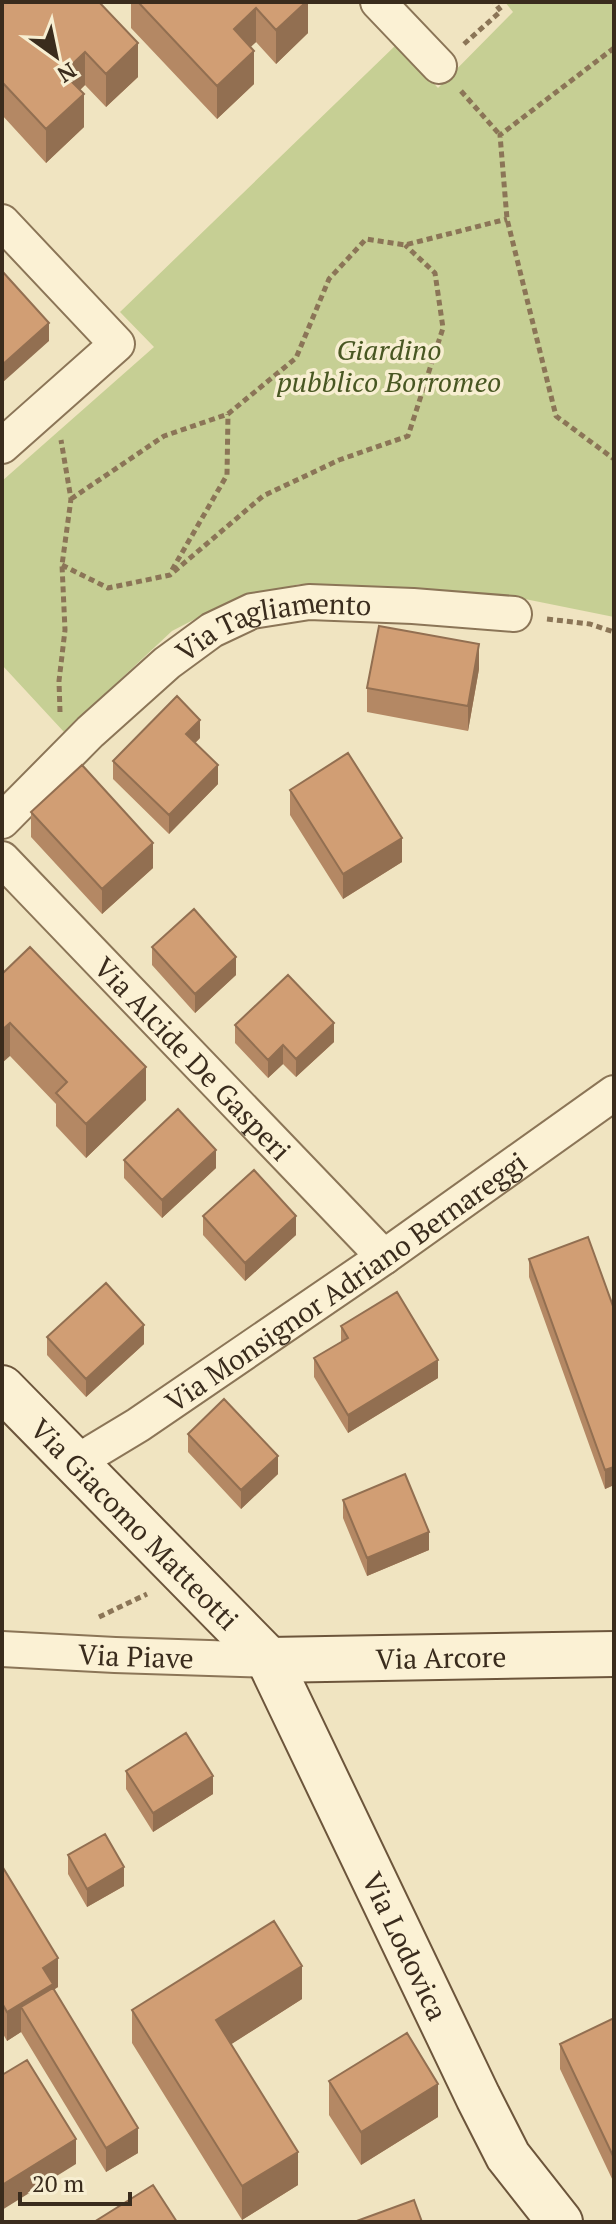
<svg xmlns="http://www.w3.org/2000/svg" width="616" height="2224" font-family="'PT Serif',serif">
<rect width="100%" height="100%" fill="#f0e4c1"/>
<!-- green -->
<path fill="#c6cf94" d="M505,2h109v615l-99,-20 -216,-13 -75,20 -52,27 -108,101 -62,-67v-184l152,-134 -34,-35 277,-268 41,44 75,-76z"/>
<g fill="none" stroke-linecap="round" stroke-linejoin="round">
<!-- street casing -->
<g stroke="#8b7557" stroke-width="38">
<g id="street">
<path d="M378,2l61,64"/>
<path d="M2,222l115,122 -115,102"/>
<path id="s1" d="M2,821l88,-89 77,-69 45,-33 40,-19 57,-9 104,4 101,8"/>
<path id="s2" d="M2,859l382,398"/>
<path id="s3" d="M75,1463l63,-38 246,-168 230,-164"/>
<path id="s4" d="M2,1649l113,6 154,5"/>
</g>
</g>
<!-- secondary casing -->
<g stroke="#6c553b" stroke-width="48">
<g id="secondary">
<path id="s5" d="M2,1388l267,272 209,437 30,59 52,66"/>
<path id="s6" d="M269,1660l345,-6"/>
</g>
</g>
<!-- path -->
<path stroke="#8b7557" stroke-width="5" stroke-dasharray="6 4" stroke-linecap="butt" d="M464,44l37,-33 -7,-9
M614,48l-114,87 7,84 49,197 58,43
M461,91l39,44
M71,499l93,-63 64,-22 68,-56 33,-79 37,-40 39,6 102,-26
M62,565l46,23 62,-13 93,-79 76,-36 69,-24 35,-108 -8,-55 -30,-28
M172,570l55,-95 1,-61
M547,619l43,5 24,8
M60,712l-1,-31 6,-51 -3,-65 9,-66 -10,-59
M99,1617l48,-23"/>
<!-- street -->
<use href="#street" stroke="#fbf1d4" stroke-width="34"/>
<!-- secondary -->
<use href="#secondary" stroke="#fbf1d4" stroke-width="44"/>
</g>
<!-- wall -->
<path fill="#b48864" d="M2,2l136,75 -32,30 -21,-22 -5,5 4,37 -38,36 -44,-48z
M131,2h177v31l-32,31 -20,-22 -6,5 4,37 -37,35 -86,-91z
M479,669l-11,62 -101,-19v-24z
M200,738l-5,5 23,41 -49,50 -56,-55v-18z
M290,790l112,72 -59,37 -53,-84z
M31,812l122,56 -51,46 -71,-77z
M152,947l84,28 -41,38 -43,-48z
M2,974l144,126 -60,58 -30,-32v-22l-46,-48z
M235,1025l99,17 -38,35 -13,-13 -15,14 -33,-35z
M124,1160l92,8 -54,50 -38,-40z
M203,1216l93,19 -51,46 -42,-46z
M529,1259l85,50v176l-9,4 -76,-212z
M341,1326l97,52 -90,55 -34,-56v-19l27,-16z
M47,1337l97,7 -58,53 -39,-42z
M188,1434l90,40 -37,35 -53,-57z
M343,1500l86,50 -62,26 -24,-58z
M126,1771l87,23 -60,38 -27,-43z
M68,1855l56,31 -37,21 -19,-33z
M2,1866l56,121 -4,3 84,163 -32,19 -85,-140 -14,9 -5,-9z
M302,1999l-71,45 67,141 -56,35 -110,-177v-33z
M614,2018v165l-54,-114v-25z
M329,2081l109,36 -77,48 -32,-50z"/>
<!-- shaded-wall -->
<path fill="#926f51" d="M306,2h2v31l-32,31v-34z
M256,8v34l-22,21v-34z
M138,43v34l-32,30v-33z
M254,51v33l-37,35v-33z
M85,52v33l-22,21v-33z
M84,94v33l-38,36v-34z
M49,323v18l-47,42v-18z
M479,644v25l-11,62v-25z
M200,720v18l-14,14v-18z
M218,765v19l-49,50v-19z
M402,838v24l-59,37v-25z
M153,843v25l-51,46v-25z
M236,957v18l-41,38v-19z
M10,1023v33l-8,7v-33z
M334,1023v19l-38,35v-18z
M283,1045v19l-15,14v-18z
M146,1067v33l-60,58v-34z
M216,1150v18l-54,50v-18z
M296,1216v19l-51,46v-18z
M144,1325v19l-58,53v-18z
M438,1360v18l-90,55v-18z
M278,1456v18l-37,35v-19z
M614,1467v18l-9,4v-19z
M429,1532v18l-62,26v-18z
M213,1776v18l-60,38v-19z
M124,1867v19l-37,21v-18z
M58,1958v29l-37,20v25l-14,9v-29l36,-44z
M302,1966v33l-86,55v-34z
M438,2084v33l-77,48v-33z
M138,2128v25l-32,19v-24z
M76,2139v25l-74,46v-25z
M298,2152v33l-56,35v-34z"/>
<!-- building -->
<path fill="#d19e74" stroke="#926f51" stroke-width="2" d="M2,2h97l39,41 -32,31 -21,-22 -22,21 21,21 -38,35 -44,-47z
M138,2h168l-30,28 -20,-22 -22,21 20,22 -37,35z
M2,271l47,52 -47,42z
M379,626l100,18 -11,62 -101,-18z
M177,696l23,24 -14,14 32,31 -49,50 -56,-54z
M348,753l54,85 -59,36 -53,-84z
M82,765l71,78 -51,46 -71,-77z
M194,909l42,48 -41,37 -43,-47z
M30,947l116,120 -60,57 -30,-31 11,-11 -57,-59 -8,7v-56z
M288,975l46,48 -38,36 -13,-14 -15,15 -33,-35z
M178,1109l38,41 -54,50 -38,-40z
M254,1170l42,46 -51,47 -42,-47z
M588,1237l26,72v158l-9,3 -76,-211z
M106,1283l38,42 -58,54 -39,-42z
M397,1292l41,68 -90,55 -34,-57 34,-20 -7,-12z
M224,1399l54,57 -37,34 -53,-56z
M405,1474l24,58 -62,26 -24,-58z
M186,1733l27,43 -60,37 -27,-42z
M105,1834l19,33 -37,22 -19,-34z
M2,1866l56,92 -15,10 10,16 -46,28 -5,-9z
M274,1921l28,45 -86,54 82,132 -56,34 -110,-176z
M53,1988l85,140 -32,20 -85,-141z
M614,2018v140l-54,-114z
M407,2033l31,51 -77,48 -32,-51z
M27,2060l49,79 -74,46v-110z
M153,2185l24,37h-83z
M414,2200l8,22h-68z"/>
<g text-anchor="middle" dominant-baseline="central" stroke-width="7" stroke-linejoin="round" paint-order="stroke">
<!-- park labels -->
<g font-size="28" font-style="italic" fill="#485722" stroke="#f7eed1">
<text x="389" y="349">Giardino<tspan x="389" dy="32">pubblico Borromeo</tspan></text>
</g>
<!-- street labels -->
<g font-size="28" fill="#3a2c1d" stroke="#f7eed1">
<text stroke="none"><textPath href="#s1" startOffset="346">Via Tagliamento</textPath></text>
<text stroke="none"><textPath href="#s2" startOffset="276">Via Alcide De Gasperi</textPath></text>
<text stroke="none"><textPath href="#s3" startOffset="326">Via Monsignor Adriano Bernareggi</textPath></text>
<text stroke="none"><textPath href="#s5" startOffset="190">Via Giacomo Matteotti</textPath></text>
<text stroke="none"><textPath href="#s4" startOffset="134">Via Piave</textPath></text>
<text stroke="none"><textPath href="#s6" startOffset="172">Via Arcore</textPath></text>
<text stroke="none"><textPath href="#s5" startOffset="698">Via Lodovica</textPath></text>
</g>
</g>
<!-- border -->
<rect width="616" height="2224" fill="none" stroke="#3a2c1d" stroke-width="8"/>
<!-- north arrow -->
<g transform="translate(56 56) rotate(147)" stroke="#f7eed1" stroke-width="6" paint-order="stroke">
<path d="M0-6L14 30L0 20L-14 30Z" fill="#3a2c1d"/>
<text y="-12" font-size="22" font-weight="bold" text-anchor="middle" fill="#3a2c1d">N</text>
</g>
<!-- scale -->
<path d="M20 2192v12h110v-12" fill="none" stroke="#3a2c1d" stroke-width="4"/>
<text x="32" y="2192" font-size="24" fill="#3a2c1d" stroke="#f7eed1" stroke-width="6" paint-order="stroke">20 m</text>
</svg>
